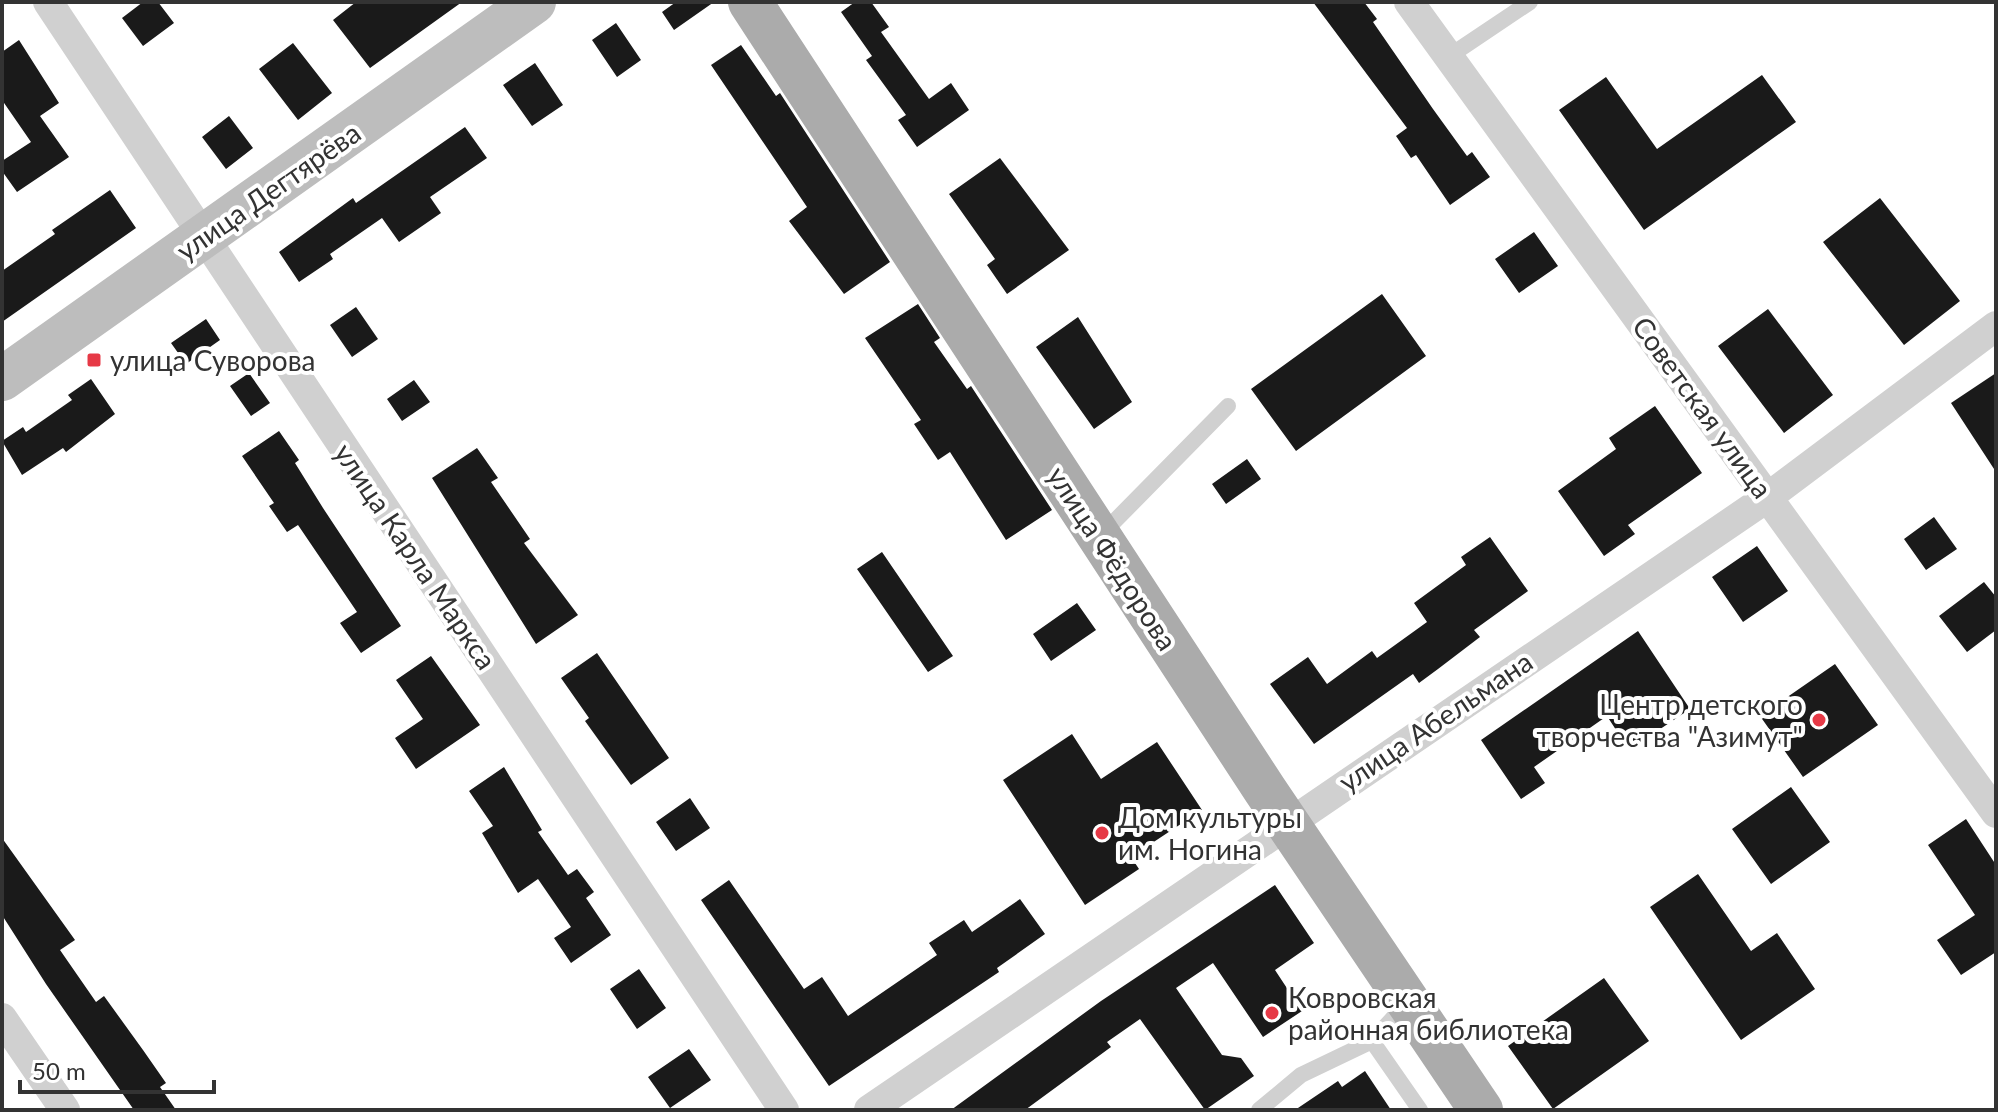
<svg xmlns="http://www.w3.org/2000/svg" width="1998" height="1112" font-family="Lato,sans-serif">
<rect width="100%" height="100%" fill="#fff"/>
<!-- building -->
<path fill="#1a1a1a" d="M143,2h15l16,21 -31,23 -21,-28z
M356,2h106l-92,66 -37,-48z
M676,2h38l-40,28 -12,-18z
M855,2h16l18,25 -8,5 48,67 22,-16 18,27 -52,37 -19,-27 8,-5 -40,-55 6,-4 -31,-44z
M1313,2h51l13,17 -4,3 60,87 34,47 5,-4 18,25 -40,28 -34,-50 -5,3 -15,-22 11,-8z
M616,23l25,37 -24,17 -25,-37z
M19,40l40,63 -19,13 29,41 -52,35 -15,-21v-10l29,-19 -29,-42v-48z
M293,43l39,50 -34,27 -39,-51z
M741,45l35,51 4,-3 110,169 -46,32 -55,-73 18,-14 -96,-142z
M535,63l28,42 -31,21 -29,-41z
M1762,75l34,47 -152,108 -85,-120 47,-33 51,72z
M229,116l24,32 -27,21 -24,-32z
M465,127l22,31 -57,39 11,16 -42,29 -17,-24 -52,36 3,5 -34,23 -20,-30 74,-54 3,5z
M1000,158l69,92 -62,44 -20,-29 8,-6 -46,-65z
M110,190l26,38 -134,94v-51l53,-37 -3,-4z
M1880,198l80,103 -56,44 -81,-103z
M1534,232l24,34 -39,27 -24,-34z
M1382,294l44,62 -130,95 -45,-62z
M918,304l22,34 -6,4 33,47 4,-3 81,124 -46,30 -56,-88 -12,8 -24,-36 7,-4 -56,-82z
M356,307l22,32 -26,18 -22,-32z
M1768,309l65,86 -49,38 -66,-87z
M1078,317l54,85 -38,27 -58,-82z
M206,319l14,21 -34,24 -15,-21z
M249,373l21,30 -19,13 -21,-30z
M1996,373v99l-45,-69z
M91,379l24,35 -49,38 -3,-4 -41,27 -20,-34 21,-14 3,5 46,-32 -4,-5z
M414,380l16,22 -28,19 -15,-22z
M1655,406l47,67 -74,52 7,9 -31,22 -46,-65 58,-42 -7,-11z
M279,431l20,29 -4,3 28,45 78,118 -40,27 -21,-30 17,-11 -59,-87 -11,7 -18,-26 5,-3 -32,-47z
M477,448l21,30 -7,4 39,57 -6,4 54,72 -42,29 -104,-166z
M1247,459l14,20 -35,25 -14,-20z
M1934,517l23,32 -31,21 -22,-31z
M1490,537l38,54 -54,39 6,7 -42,32 -19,14 -6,-9 -99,70 -44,-60 38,-27 19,27 45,-33 5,7 50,-36 -13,-19 52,-38 -5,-8z
M1757,546l31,45 -45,31 -31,-45z
M882,552l71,104 -25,16 -71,-103z
M1984,582l12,15v33l-29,22 -28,-36z
M1077,603l19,27 -45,31 -18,-27z
M1638,631l52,78 -61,41 -22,-34 -73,51 11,16 -24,16 -40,-59z
M597,653l72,105 -38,27 -46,-64 4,-3 -28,-40z
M431,656l49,69 -64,44 -21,-31 28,-19 -27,-39z
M1835,664l43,61 -75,52 -43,-61z
M1072,734l29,45 56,-37 45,68 -71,47 8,12 -54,36 -82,-125z
M504,767l38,63 -4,2 30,43 9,-6 17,23 -8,6 25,37 -40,28 -17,-25 17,-11 -33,-48 -20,14 -36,-60 11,-7 -24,-35z
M1791,787l39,55 -59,42 -39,-55z
M690,798l20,30 -34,23 -20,-29z
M1966,819l30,46v87l-35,23 -24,-35 38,-25 -47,-70z
M2,838l73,102 -15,10 36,52 8,-6 39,54 23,33 -6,4 16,23h-42l-88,-126 -44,-69z
M1698,874l53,77 26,-18 38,56 -74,51 -91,-133z
M729,880l75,109 18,-12 26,39 89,-61 -8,-12 35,-23 8,12 48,-33 25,35 -48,34 2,4 -170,114 -128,-186z
M1275,885l39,58 -39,27 27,41 -39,26 -50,-74 -37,25 46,67 19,3 13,18 -49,34 -65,-91 -33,23 4,5 -86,63h-74l150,-109z
M639,969l27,39 -29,21 -27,-40z
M1604,978l45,63 -96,68 -45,-63z
M689,1049l22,31 -41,28 -22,-31z
M1365,1071l26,39h-96l43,-29 4,6z"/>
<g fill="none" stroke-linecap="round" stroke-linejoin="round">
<!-- service -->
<path stroke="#d0d0d0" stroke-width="16" d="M1448,57l82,-55
M1100,536l128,-130
M1372,1041l48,69
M1259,1110l42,-35 71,-34 34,-37"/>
<!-- minor -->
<path stroke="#d0d0d0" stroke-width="30" d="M48,2l736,1108
M1409,2l587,811
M2,1018l63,92
M869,1110l899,-613 228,-171"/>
<!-- secondary -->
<path stroke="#bdbdbd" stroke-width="44" d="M2,379l532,-377"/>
<!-- primary -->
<path stroke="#ababab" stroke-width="44" d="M750,2l515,788 216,320"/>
</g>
<!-- markers -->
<g fill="#e63946" stroke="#fff" stroke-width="3">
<rect x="86" y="352" width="16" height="16" rx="4"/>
<circle cx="1819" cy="720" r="8"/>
<circle cx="1102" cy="833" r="8"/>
<circle cx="1272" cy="1013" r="8"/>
</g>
<g text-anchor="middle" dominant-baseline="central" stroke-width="8" stroke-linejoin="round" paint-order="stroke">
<!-- street labels -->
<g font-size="28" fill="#333" stroke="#fff">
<text transform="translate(268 191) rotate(-35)">улица Дегтярёва</text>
<text transform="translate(1703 407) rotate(54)">Советская улица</text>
<text transform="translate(416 556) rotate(56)">улица Карла Маркса</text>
<text transform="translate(1113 558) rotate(57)">улица Фёдорова</text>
<text transform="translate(1435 721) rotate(-34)">улица Абельмана</text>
</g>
<!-- poi labels -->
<g font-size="28" fill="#333" stroke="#fff" text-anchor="start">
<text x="110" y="360">улица Суворова</text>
<text x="1803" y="704" text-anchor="end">Центр детского<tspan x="1803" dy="32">творчества "Азимут"</tspan></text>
<text x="1118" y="817">Дом культуры<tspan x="1118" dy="32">им. Ногина</tspan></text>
<text x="1288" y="997">Ковровская<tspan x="1288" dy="32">районная библиотека</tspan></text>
</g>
</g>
<!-- border -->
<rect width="1998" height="1112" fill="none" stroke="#333333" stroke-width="8"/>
<!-- scale -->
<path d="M20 1080v12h194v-12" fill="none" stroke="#333333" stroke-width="4"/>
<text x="32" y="1080" font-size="24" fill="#333333" stroke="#ffffff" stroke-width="6" paint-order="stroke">50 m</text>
</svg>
